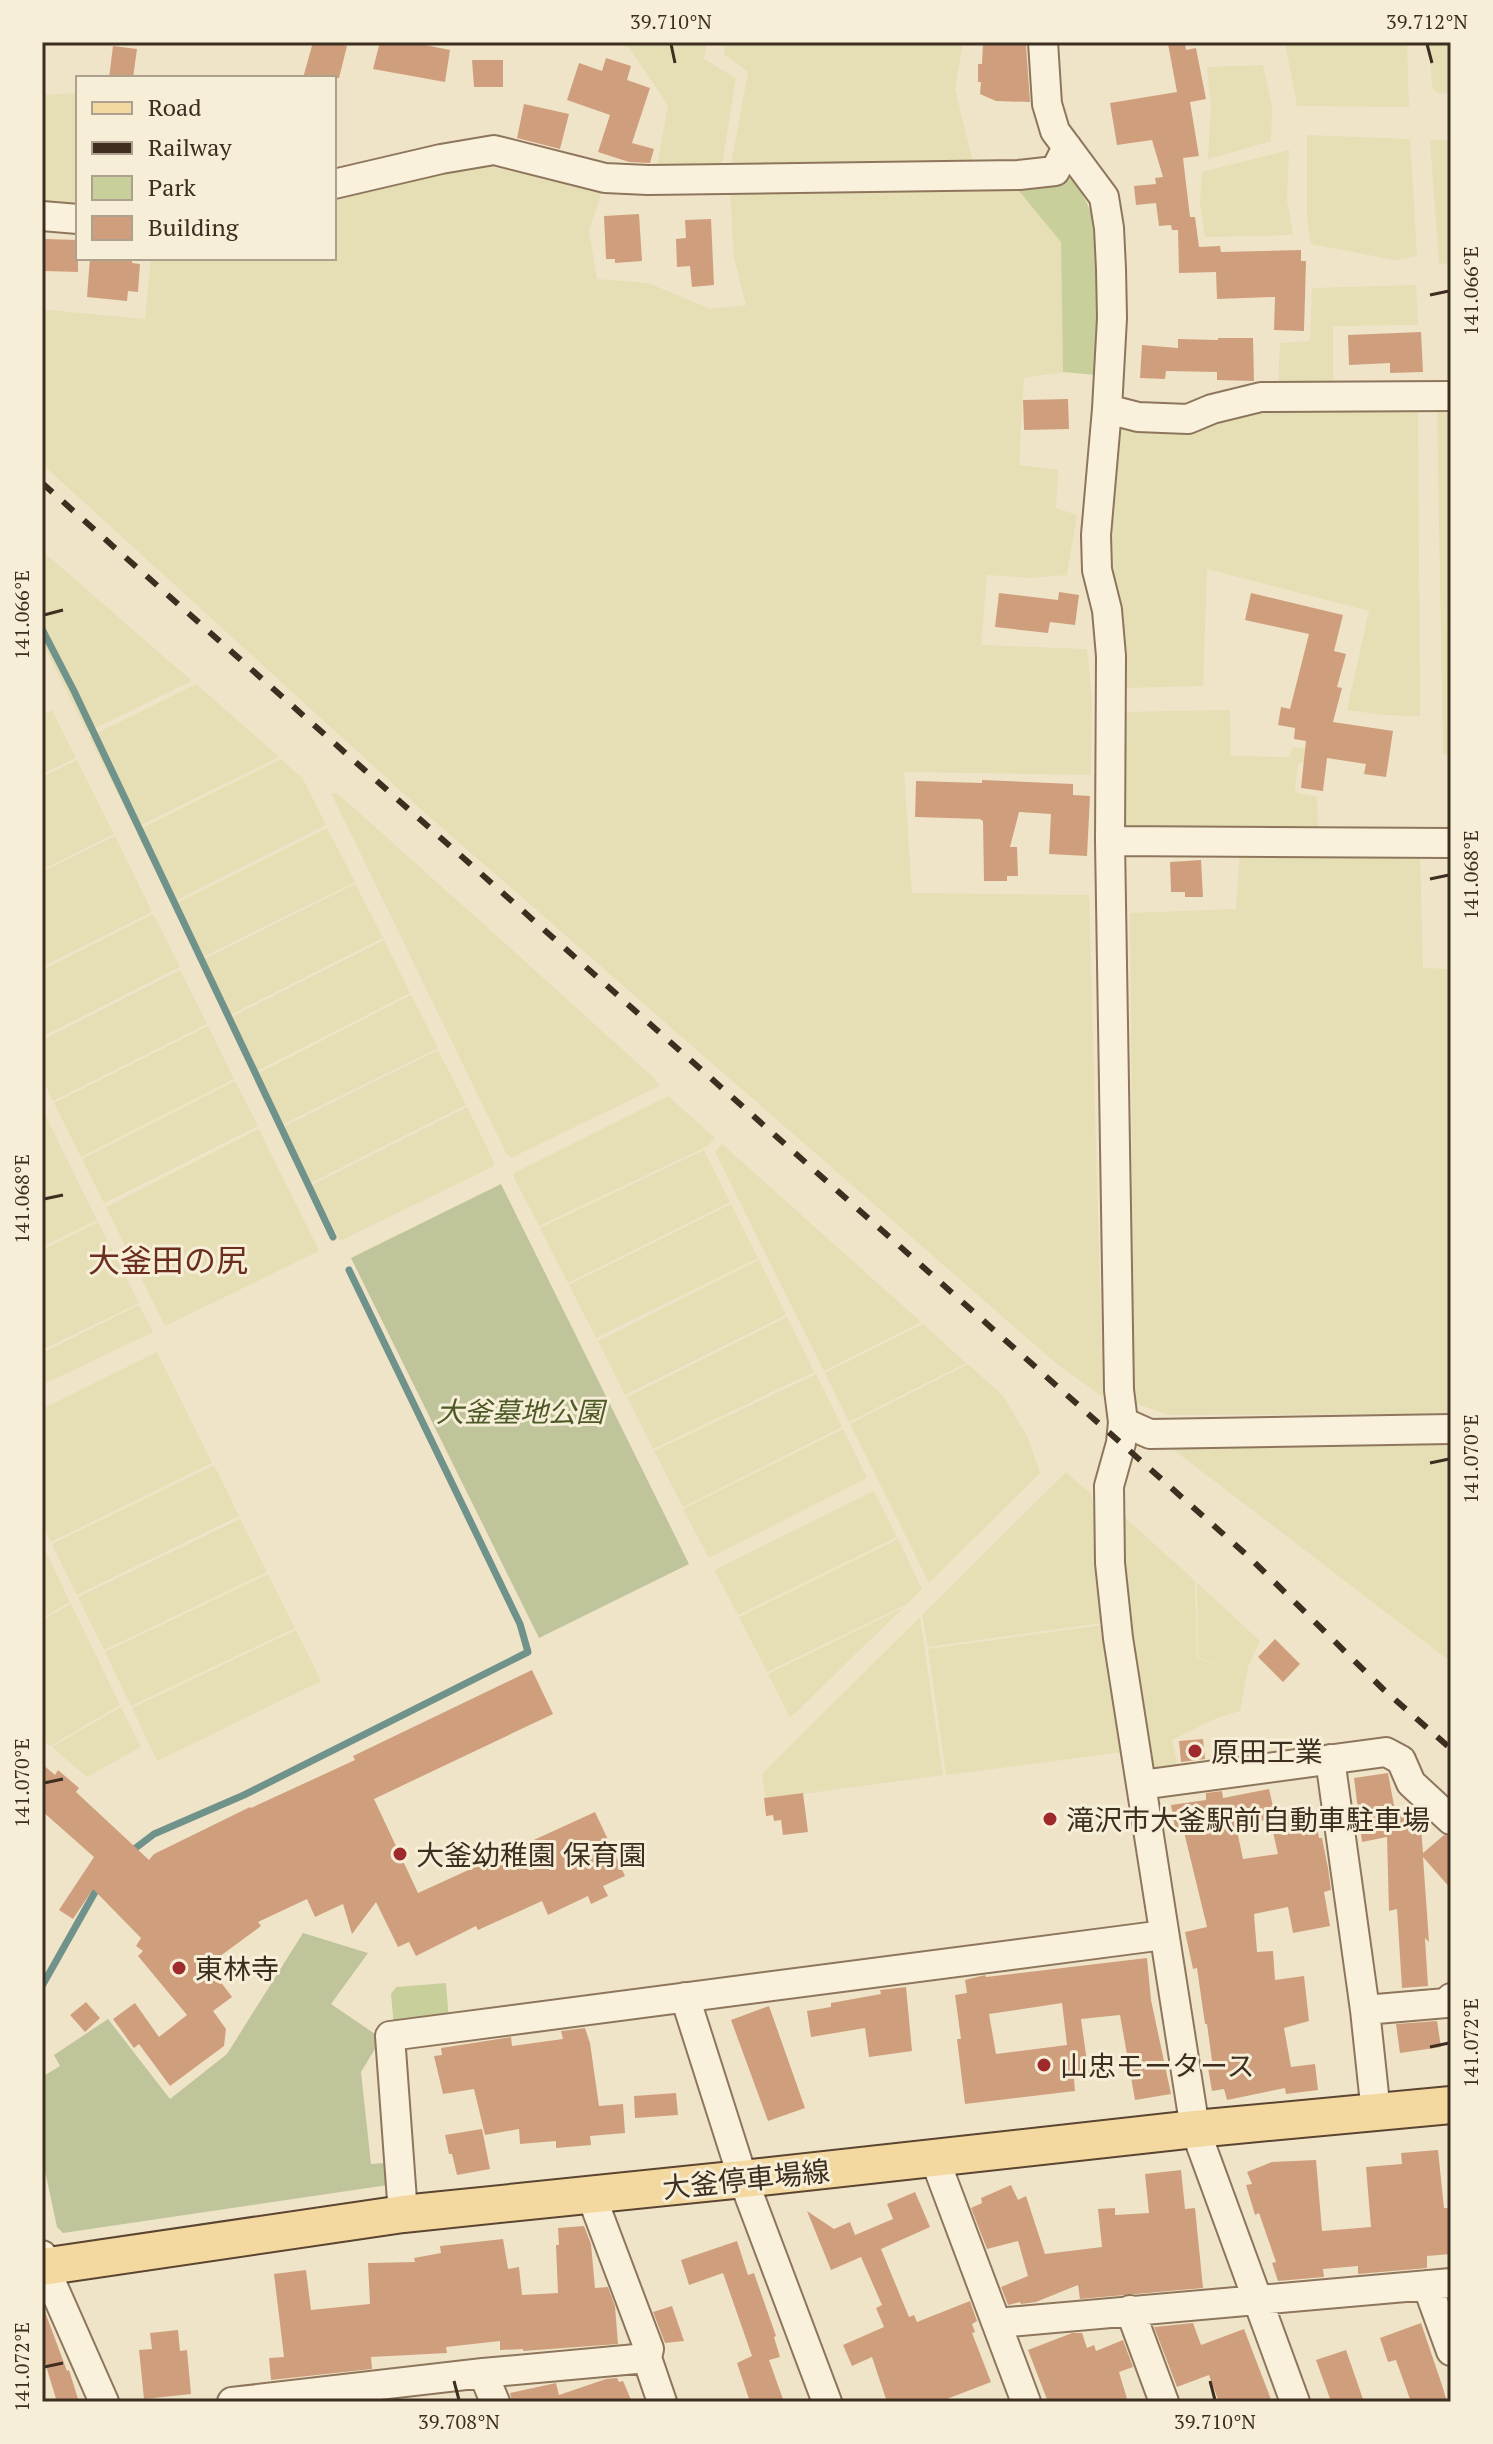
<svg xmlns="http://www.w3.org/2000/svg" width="1493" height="2444" font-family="'PT Serif','Noto Sans JP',serif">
<rect width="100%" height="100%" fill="#f0e4c8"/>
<!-- farmland -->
<path fill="#e6deb5" d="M612,42h95l-3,17 32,19 -15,93 -65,2 12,-68 -39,-57z
M725,42h238l-8,47 18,73 -243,8 18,-98 -24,-18z
M1285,42h122l2,65 -112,-1z
M1430,42h21v52l-13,-1 -6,-5z
M1263,65l9,41 -1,35 -63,18 3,-54 -4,-38z
M78,93v116l-36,-2v-112z
M1307,135l103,4 7,117 -23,4 -83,-16 -4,-27z
M1430,140h21v123l-12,1z
M1289,150l-2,50 6,35 -88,2 -5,-34 2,-31z
M491,167l112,21 -14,43 8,48 51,4 63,26 35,-4 -12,-47 -4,-70 284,-3 47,57 2,130 -39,6 -5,87 39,5 -2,38 21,7 -10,60 -36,3 -44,-3 -6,70 106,4 5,49 -1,77 -187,-3 8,121 177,2 14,502 -46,-33 -632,-551 -383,-349v-152l7,-2 96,9 6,-61h183v-61l131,-28z
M1416,285l2,40 -85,1v58l-55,4 2,-45 30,-2 2,-53z
M1254,408l164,3 2,305 -36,-1 -37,-5 22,-99 -162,-42 -4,117 -76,2 -19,-136 13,-122 79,-2z
M1437,408h14v347h-8z
M47,555l24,21 121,105 -105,51 -45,-90v-85z
M196,684l83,73 -144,71 -46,-91z
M52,710l24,48 -34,16v-59z
M1230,710l1,46 58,1 4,-10 24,3 1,11 -20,2 -3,29 22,5 1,33h-193l-3,-118z
M281,759l22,20 23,46 -155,78 -35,-72z
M77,760l37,74 -72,36v-93z
M331,793h6l170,152 147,133 5,8 -148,72 -5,-5z
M327,828l28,54 -156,77 -26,-54z
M115,836l37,76 -110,55v-95z
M1240,852l180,2 3,114 28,1v445l-282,1 -35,-12 -4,-490 106,-4z
M355,884l28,54 -155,78 -28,-55z
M153,914l27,53 -138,70v-67z
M384,940l26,53 -155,79 -26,-54z
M180,970l27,54 -154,77 -11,-23v-38z
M411,995l27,53 -156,77 -25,-51z
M208,1026l26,53 -153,78 -27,-54z
M438,1050l28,55 -155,78 -28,-56z
M235,1081l23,45 -154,77 -22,-44z
M668,1096l47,42 -7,8 -169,80 -25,-48v-5z
M467,1107l27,55v4l-154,75 -28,-56z
M42,1108l55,112 -55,27z
M259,1129l60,122 -154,75 -59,-119z
M722,1144l199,178 -97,49 -109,-219z
M704,1150l26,52 -162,81 -28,-55z
M731,1204l27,54 -162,80 -27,-53z
M98,1222l41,81 -97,47v-100z
M759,1260l27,55 -161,80 -27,-54z
M139,1305l14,27 -111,53v-32z
M787,1317l27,55 -161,77 -26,-52z
M923,1324l43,39 -117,59 -24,-49z
M157,1352l55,111 -161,79 -9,-19v-114z
M968,1364l35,32 25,42 12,35 -111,110 -79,-159z
M816,1374l26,53 -159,80 -29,-56z
M843,1429l24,49 -158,80 -26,-49z
M1451,1445v217l-281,-215z
M214,1465l25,51 -162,79 -25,-51z
M1066,1472l26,23 10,128 -174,24 -6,-32z
M874,1491l23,46 -159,78 -24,-45z
M1119,1512l76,69 2,78 25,7 -24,-8 -1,-75 63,58 -12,26 -8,44 -23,7 -45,22 6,27 -26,12 -29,-190z
M240,1519l27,53 -163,78 -26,-53z
M898,1539l24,50 -15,15 -140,68 -28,-55z
M44,1548l26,54 -28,16v-69z
M268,1574l27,54 -164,78 -26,-54z
M71,1604l49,101 -70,41 -8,-7v-119z
M903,1608l-113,110 -22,-44z
M920,1617l23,158 -177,24 -4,-25z
M1103,1625l20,127 -177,23 -18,-126z
M296,1630l25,51 -164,80 -25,-53z
M121,1707l20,40 -54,30 -35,-30z"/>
<!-- green -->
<path fill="#c9cf9b" d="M1064,176l12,5 16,33 7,68 -4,93 -32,-3 -2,-130 -47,-57z
M446,1983l3,39 -55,5 -3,-33 5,-7z"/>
<!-- cemetery -->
<path fill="#bfc49a" d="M501,1184l188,380 -150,74 -188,-380z
M303,1933l65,20 -37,51 44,30v15l-14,23 10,92 15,-1 2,22 -325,48 -6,-6 -15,-70v-80l18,-11 -6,-11 54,-36 62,80 57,-45z"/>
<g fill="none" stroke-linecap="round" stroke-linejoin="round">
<!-- stream -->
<path stroke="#6f938a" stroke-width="7" d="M42,629l32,62 259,546
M129,1853l25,-19 90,-39 284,-143 -8,-28 -171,-354
M42,1986l57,-101"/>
</g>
<!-- building -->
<path fill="#cf9f7d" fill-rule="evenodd" d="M313,42h18l16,4 -8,32h-36z
M380,42h30l40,8 -5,32 -72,-13z
M1185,42l1,8 10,-2 10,51 -16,3 9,54 -16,2 7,59h5l4,30 21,-1 1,6 80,-2v11h5l-2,70 -30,-1 1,-33 -58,2 -1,-27 -37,1 -1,-43h-6l-1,-5 -12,1 -3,-23 -20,2 -2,-19 22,-2 -1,-6 8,-1 -11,-37 -35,5 -7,-42 67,-11 -9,-48z
M983,43l43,2 4,57 -34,-1 -16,-7 1,-12h-3v-18h4z
M113,46l24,3 -4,29h-24z
M606,58l25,8 -4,14 23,8 -18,55 22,6 -4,14 -21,-1 -31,-10 12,-37 -43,-15 12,-37 23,8z
M472,60h31v27h-29z
M524,104l45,10 -9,35 -43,-11z
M639,214l3,47 -27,2v-4h-9l-2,-43z
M711,219l3,66 -22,2 -2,-21 -13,1 -1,-28 10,-1 -1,-18z
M45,239l33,1v32l-34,-1z
M90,258h42v5l8,1 -2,28 -10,-1 -1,10 -40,-4z
M1421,332l2,40 -33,1v-10l-41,2 -1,-30z
M1218,338h35l1,43 -37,-1v-8l-51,-1 -1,8 -25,-1 2,-33 36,3v-9l40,1z
M1068,399l1,30 -45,1 -1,-30z
M1059,592l20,3 -4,30 -25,-3 -2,11 -53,-6 4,-34 59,7z
M1251,593l92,22 -9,36 12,3 -9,33 5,1 -9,34 60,9 -7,46 -22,-3 2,-10 -39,-6 -4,33 -22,-3 5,-47 -12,-2 1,-11 -17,-3 3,-18 9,2 19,-75 -64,-14z
M982,780l91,4v11l17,1 -3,60 -38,-2 2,-40 -32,-2 -9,35h7l1,29h-11v5h-23l-1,-60 -3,-2 -65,-2 1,-36 66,2z
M1201,860l2,37h-18v-5h-14l-1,-30z
M1275,1639l25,25 -17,18 -25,-25z
M532,1670l21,44 -179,85 44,94 177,-81 30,64 -22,10 5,10 -17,8 -3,-8 -40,19 -6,-14 -64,29 -2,-4 -60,30 -7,-14 -11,5 -22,-45 -24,32 -9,-30 -28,13 -8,-18 -49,23 3,4 -53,39 24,32 -19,14 13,18 -2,17 -54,40 -31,-42 -5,4 -21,-29 22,-16 24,34 28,-22 -49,-59 5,-5 -7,-5 5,-8 -48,-49 -20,30 -14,-9 35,-53 -52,-46v-47l13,11 3,-5 21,18 -3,4 73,68 5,-6 96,-47 1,1 104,-48 -2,-4z
M1203,1739l2,20 -24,3 -2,-21z
M1388,1773l8,43 24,-2 3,39 21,-18 7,2v52l-28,-32 6,85 -4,-4 3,48 -26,2 -5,-79 -8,2 -2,-74 -25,5 -8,-64z
M1269,1789l6,26 39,-5 5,28h3l6,30 3,22 -7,2 6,34 -37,7 -5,-26 -34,7 3,38 16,-1 2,29 29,-4 5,45 -25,7 7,39 24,-3 3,26 -32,4 -1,-6 -58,12 -3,-11 -12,2 -4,-23h5l-6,-44h-2l-8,-56 -4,1 -8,-37 22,-5 -23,-95 -8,2 -5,-29 35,-5v-7l16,-2 1,7zM1270,1819l8,35 -35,5 -7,-33z
M803,1793l5,39 -25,3 -2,-15 -7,1 -1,-6 -7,1 -2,-18z
M1147,1958l4,42 20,94 -36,6 -15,-85 -39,4 8,57 -15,3 1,12 -110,13 -8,-65h4l-6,-44 12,-2 -2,-13 20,-5 1,2zM1062,2003l5,42 -71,9 -7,-40z
M906,1987l6,64 -43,6 -4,-29 -54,9 -4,-26 24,-4v-4l50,-9 -1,-4z
M86,2002l14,16 -15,14 -15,-17z
M769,2006l36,102 -37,13 -37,-101z
M1437,2021l4,26 -41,6 -4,-29z
M585,2028l5,15 9,63 24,-2 2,29 -35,3 1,9 -35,3v-7l-36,3 -1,-15 -34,6 -11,-46 -31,5 -9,-38 8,-1 -1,-7 70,-11 1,9 51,-7 -2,-8z
M676,2093l2,22 -43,3 -1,-22z
M482,2129l8,40 -33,6 -5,-21h-3l-4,-19z
M1438,2150l6,58h7v46l-24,2v12l-69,6v-8l-35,3 1,8 -46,4 -6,-18 4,-1 -17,-49 -4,2 -9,-30 6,-1 -5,-12 25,-10 44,-2 6,71 49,-4 -5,-60 36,-3 -1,-11z
M1181,2170l4,39 10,-1 8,80 -123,11 -2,-14 -42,17 -15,2 -1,-2 -12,3 -7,-18 27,-11 -10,-35 -31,8 -16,-41 11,-5 -1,-5 30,-13 7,15 8,-4 19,58 57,-7 -4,-38 17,-1v7l34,-2 -4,-39z
M915,2192l15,35 -49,22 28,68 5,-2 3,7 53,-21 7,20 -5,3 3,8 -3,1 19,49 -52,20h-52l-15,-45 -20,9 -9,-21 41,-18 -8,-19 6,-3 -21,-48 -30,13 -24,-59 27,18 16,-7 5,13 38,-16 -6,-15z
M584,2226l7,18 4,44 13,-1 7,19 3,38 -95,7v-2l-23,1v-9l-54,6 1,6 -76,4 1,12 -101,11 -2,-22 15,-1 -10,-83 32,-4 5,40 59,-6 -2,-41 47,-1 -1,-4 27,-5 -1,-7 63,-7 5,30 11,-2 3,28 36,-2 -2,-48h3l-1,-17z
M737,2241l11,34 6,-2 22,63 -2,1 6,20 -11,3 15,42h-34l-13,-39 15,-7 -29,-83 -34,12 -8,-25z
M672,2306l12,35 -19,2 -12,-31z
M44,2309l23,62 2,-1 10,32h-22l-15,-49v-43z
M1193,2323l8,22 43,-16 28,73h-53l-10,-27 -32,12 -23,-60z
M1421,2323l21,62 5,17h-36l-15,-42 -8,2 -8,-24z
M178,2330l2,21 7,-1 4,44 -47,5 -5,-49 13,-1 -2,-16z
M1072,2333h10l5,15 7,-3 2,6 27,-11 10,27 -14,5 9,30h-80l-20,-52z
M1346,2350l18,52h-33l-2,-6 -13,-36z
M617,2378l2,4 4,-1 9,21h-120l-2,-9 46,-10 3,12 47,-16z"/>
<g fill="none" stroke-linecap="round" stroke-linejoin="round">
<!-- minor casing -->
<g stroke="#8d765c" stroke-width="32">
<path id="minor" d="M1043,42l4,62 8,27 49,66 5,31 2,41 1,49 -5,91 -11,126 1,35 10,40 4,46 -1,185 9,549 4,32 -2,21 -12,43 1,77 8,75 77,491 100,273
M334,184l107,-25 53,-9 111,28 43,2 371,-5 36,-4 12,-24
M42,216l36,3
M1107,409l31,8 50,2 24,-10 49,-12 190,-1
M1110,841l341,2
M1123,1422l27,12 301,-5
M1330,1759l35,251 11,103
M1141,1785l245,-33 15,8 10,23 40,37
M685,1997l58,182 84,223
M1365,2010l81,-7 5,-5
M934,2157l92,245
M591,2195l58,154 -2,9 15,44
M403,2214l-13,-178 774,-101
M42,2255l2,11 60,136
M1427,2285l24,66
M1130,2310l34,92
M997,2323l454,-40
M483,2373l12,29
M232,2402l251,-29 164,-15"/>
</g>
<!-- major casing -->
<g stroke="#5b4430" stroke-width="40">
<path id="major" d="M42,2267l361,-53 340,-35 452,-50 256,-24"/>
</g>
<!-- minor -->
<use href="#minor" stroke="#faf1dc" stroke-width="28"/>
<!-- major -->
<use href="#major" stroke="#f3d9a0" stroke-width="36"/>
<!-- rail -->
<path stroke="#3d2e20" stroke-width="6" stroke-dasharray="14 14" stroke-linecap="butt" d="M42,483l1207,1074 134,132 68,60"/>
</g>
<!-- ticks -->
<path fill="none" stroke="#3d2e20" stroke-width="3" d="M671,44l4,19M1427,44l5,19M1430,295l19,-4M44,615l19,-5M1430,879l19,-4M44,1199l19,-4M1430,1463l19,-4M44,1783l19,-4M1430,2047l19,-4M44,2367l19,-4M454,2381l5,19M1210,2381l5,19"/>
<!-- markers -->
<g fill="#9e2a2b" stroke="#f7eed8" stroke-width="3">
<circle cx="1195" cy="1751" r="8"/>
<circle cx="1050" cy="1819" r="8"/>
<circle cx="400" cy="1854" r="8"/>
<circle cx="179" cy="1968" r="8"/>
<circle cx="1044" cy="2065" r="8"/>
</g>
<g text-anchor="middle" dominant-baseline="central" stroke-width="6" stroke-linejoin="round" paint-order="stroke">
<!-- park labels -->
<g font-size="28" font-style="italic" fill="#4d5a26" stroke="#f7eed8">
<text x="520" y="1411">大釜墓地公園</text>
</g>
<!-- poi labels -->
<g font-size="28" fill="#3d2e20" stroke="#f7eed8" text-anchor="start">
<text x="1211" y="1751">原田工業</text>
<text x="1066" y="1819">滝沢市大釜駅前自動車駐車場</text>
<text x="416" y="1854">大釜幼稚園 保育園</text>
<text x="195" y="1968">東林寺</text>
<text x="1060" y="2065">山忠モータース</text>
</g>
<!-- street labels -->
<g font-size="28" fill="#3d2e20" stroke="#f7eed8">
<text transform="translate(746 2179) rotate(-6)">大釜停車場線</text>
</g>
<!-- quarter labels -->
<g font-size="32" fill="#6b2e1e" stroke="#f7eed8">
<text x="168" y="1260">大釜田の尻</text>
</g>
</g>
<!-- border -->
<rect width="1493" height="2444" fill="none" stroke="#f7eed8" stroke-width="88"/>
<!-- legend -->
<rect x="76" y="76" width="260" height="184" fill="#f7eed8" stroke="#ada18e" stroke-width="2"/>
<rect x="92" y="102" width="40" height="12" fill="#f3d9a0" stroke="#ada18e" stroke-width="2"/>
<text x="148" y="116" font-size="24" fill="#3d2e20">Road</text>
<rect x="92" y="142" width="40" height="12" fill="#3d2e20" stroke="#ada18e" stroke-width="2"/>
<text x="148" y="156" font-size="24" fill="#3d2e20">Railway</text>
<rect x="92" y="176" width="40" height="24" fill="#c9cf9b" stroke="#ada18e" stroke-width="2"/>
<text x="148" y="196" font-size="24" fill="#3d2e20">Park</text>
<rect x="92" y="216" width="40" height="24" fill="#cf9f7d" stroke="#ada18e" stroke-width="2"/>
<text x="148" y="236" font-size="24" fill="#3d2e20">Building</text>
<rect x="44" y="44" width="1405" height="2356" fill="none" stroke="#3d2e20" stroke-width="3"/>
<g font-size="20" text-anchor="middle" fill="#3d2e20">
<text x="671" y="29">39.710°N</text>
<text x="1427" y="29">39.712°N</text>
<text transform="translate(1471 291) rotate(-90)" y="7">141.066°E</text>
<text transform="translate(22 615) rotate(-90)" y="7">141.066°E</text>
<text transform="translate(1471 875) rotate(-90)" y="7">141.068°E</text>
<text transform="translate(22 1199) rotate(-90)" y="7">141.068°E</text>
<text transform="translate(1471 1459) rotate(-90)" y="7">141.070°E</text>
<text transform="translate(22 1783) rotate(-90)" y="7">141.070°E</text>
<text transform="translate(1471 2043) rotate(-90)" y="7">141.072°E</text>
<text transform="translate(22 2367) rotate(-90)" y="7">141.072°E</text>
<text x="459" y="2429">39.708°N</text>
<text x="1215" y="2429">39.710°N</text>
</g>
</svg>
